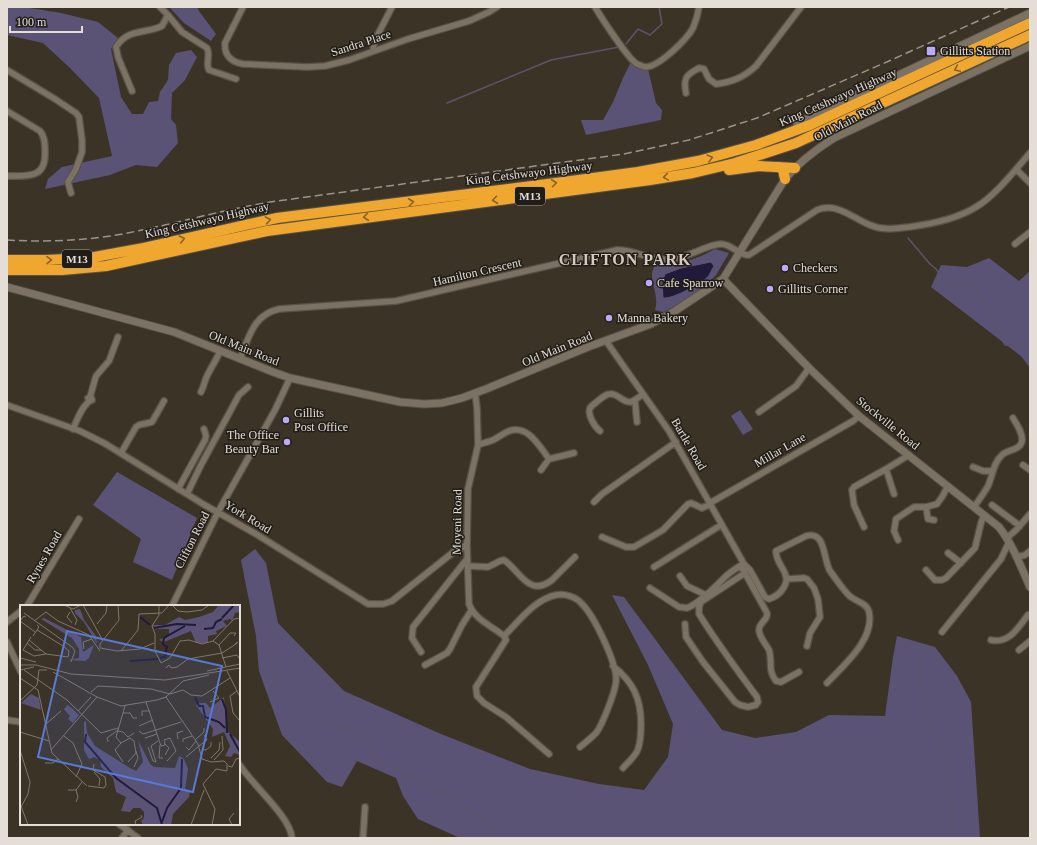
<svg xmlns="http://www.w3.org/2000/svg" width="1037" height="845" font-family="Georgia,serif">
<rect width="100%" height="100%" fill="#3c3327"/>
<!-- green -->
<path fill="#5a5376" d="M7,7h16l38,6 37,9 20,16 -7,11 10,48 11,17h11l6,-12 9,-1 2,-9 8,-12 1,-15 7,-12 15,-3 6,7 -12,23 -13,13 -1,26 5,6 2,18 -21,24 -21,-2 -26,10 -65,14 3,-10 14,-12 50,-11 -13,-58 -29,-30 -27,-25 -36,-8z
M169,7h28l2,4 17,23 -5,7 -27,-18z
M631,62l5,4 12,3 8,34 6,7 -1,10 -75,15 -5,-15h22l10,-18 10,-24z
M715,249l14,4 -13,22 -21,21 -32,16 -8,-2c4,-12 -3,-24 -3,-36 0,-2 2,-6 2,-9 25,-1 40,-4 61,-16z
M989,258l30,23 11,-10v97l-9,-12 -90,-69 10,-22 26,2z
M740,410l13,19 -10,6 -12,-19z
M117,472l80,46 -25,62 -39,-18 8,-23 -48,-34z
M255,549l11,14 12,60 66,68 97,43 89,35 69,15 45,6 24,-33 5,-33 -25,-59 -36,-70 12,2 98,133 33,8 41,-6 33,-17 56,1 8,-59 4,-21 38,11 22,29 14,26 9,136h-520l-42,-19 -15,-23 -7,-18 -39,-17 -15,26 -15,-5 -45,-47 -23,-64 -3,-35 -15,-76z"/>
<!-- water -->
<path fill="#221a3b" stroke="#5c556a" d="M711,262l3,4c-2,3 -4,8 -6,11 -9,7 -34,22 -45,21l-1,-16 3,-8 16,-6z"/>
<g fill="none" stroke-linecap="round" stroke-linejoin="round">
<!-- stream -->
<path stroke="#5c556a" stroke-width="1.5" d="M626,44l12,-15 12,6 12,-11 -3,-17
M447,103l104,-43 68,-13
M908,238l22,26 6,5 11,15 26,-1 10,18 5,14 17,30 25,2
M274,630l2,52 39,34 54,25 4,19 22,9 60,30 55,39
M921,646l2,63 8,14 15,37 8,72 -2,6"/>
<!-- minor casing -->
<g stroke="#595248" stroke-width="8">
<path id="minor" d="M160,7l8,8 14,17 25,16c4,8 -2,15 2,22l27,9
M243,7l-18,36c-1,12 6,19 18,21l64,3 18,-1 24,-6 59,-21 61,-18 20,-9 8,-5
M595,7c6,10 33,52 42,57 3,1 6,3 9,3 14,-1 41,-28 47,-39 3,-7 5,-14 6,-21
M373,51l1,-9 18,-35
M7,70l48,29 21,14 3,4 3,23v12l-6,17 -8,13 3,11
M132,91l-14,-34 -2,-10c12,-19 30,-13 46,-21l6,-11
M686,93c-3,-15 0,-18 13,-25l5,1 5,10 7,5c17,-2 28,-7 40,-18l45,-59
M7,111l33,20c5,6 5,14 5,21 1,27 -18,24 -38,24
M1016,169l14,14
M1015,244l15,-12
M606,341l63,90 75,133 6,6 15,27 4,2c6,-2 10,-5 13,-9 13,-16 -7,-24 -6,-39l30,-15c20,-6 17,23 24,35 4,5 16,23 21,26 6,5 16,6 18,15 6,27 -25,53 -42,71
M240,359c9,-22 13,-44 39,-50l117,-8 221,-51c19,-1 32,12 54,9 18,-1 36,-15 50,-15 11,0 18,12 28,11l68,-45c20,-8 35,8 53,15 13,6 26,3 39,2 23,-3 48,-8 67,-20 19,-11 39,-37 54,-54
M201,392c3,-6 4,-13 7,-18 4,-8 9,-15 12,-23
M475,393l2,15 1,37 -10,44 -1,56 2,59c6,16 23,22 35,32l2,4 -30,47 1,9 7,7 22,14 43,37
M90,397l6,-21 13,-15 9,-24
M635,401l2,21
M7,405l73,26 24,12 99,61 53,30 112,70h15l9,-3 64,-51 11,-5
M759,412l37,-26 13,-18
M73,429c4,-9 10,-26 19,-29l-1,-3 -3,1 1,3
M600,431c-5,-4 -13,-16 -10,-23 2,-3 7,-6 9,-8 4,-3 7,-6 11,-6 8,-1 12,8 20,8 5,-1 9,-5 13,-8
M478,445c5,-2 10,-3 15,-5 6,-3 11,-7 16,-9 19,-7 31,16 40,28l25,-6
M121,453l15,-26 3,-2 13,-3 12,-21
M1023,465l7,5
M973,467l10,4h9
M541,470l8,-11
M178,489l27,-49 1,-4 -2,-7
M187,494l14,-29 38,-70 9,-8
M894,494l-8,-25 23,-14
M594,502l8,-8 74,-52
M710,503l143,-82 6,-5
M992,505l28,21
M926,507l2,12 6,1
M974,507c5,-7 10,-14 14,-21 5,-11 5,-23 14,-31 6,-6 18,-4 20,-14 1,-8 -5,-16 -9,-23
M864,527l-10,-22 -2,-15 2,-3 32,-18
M602,537l24,10h8l29,-17 25,-26 3,-1 11,5 9,-4
M1007,538l9,-8 14,-16
M898,540l-4,-9 2,-12 18,-12h12l11,-3 5,-7 6,-11
M948,553l13,10
M1017,557l8,-2 5,-4
M468,566l20,1 12,-6 4,-1c16,11 25,38 48,20l23,-23
M654,567l67,-42
M926,570l9,10h7l4,-2 29,-30 6,-25 3,-8
M745,573l22,40c1,8 -8,9 -8,17 0,7 7,14 10,20 4,12 -2,19 7,31l5,1 18,-10
M680,576l7,10 19,9
M787,579l17,-1 3,1 7,9 4,11 2,18 -10,16 -3,13
M650,588l29,19 8,1c13,-5 28,-21 38,-31 5,-5 12,-9 18,-13
M27,606l52,-87
M172,606l46,-94 57,-102 15,-32
M7,622l14,-11
M685,624l1,13 17,25 32,40 5,3 8,2 8,-2 2,-3 -1,-5c-20,-27 -40,-54 -58,-83v-7l2,-5 44,-29 -5,-7
M942,632l59,-73 8,-17
M504,636c15,-15 31,-37 52,-41 8,-2 20,2 25,8 13,12 37,62 35,79 -1,10 -14,44 -20,51 -5,5 -11,10 -16,14
M991,640c18,4 27,-12 37,-25
M7,642l14,30
M1019,650l11,-9
M421,652l-9,-14 1,-11 54,-68
M425,665l22,-12 3,-4 12,-24 9,-14
M613,666c20,16 28,32 28,58 0,8 0,17 -3,25 -2,7 -10,13 -15,19
M7,720l14,2
M239,764c13,21 51,52 53,74
M119,824l19,14
M122,838l6,-8
M363,838l2,-31"/>
</g>
<!-- tertiary casing -->
<g stroke="#595248" stroke-width="9">
<path id="tertiary" d="M797,123l233,-110
M723,279l86,89 50,48 140,111c14,18 22,40 31,60
M7,287l167,45 99,40 17,6 110,24 24,2 18,-1 20,-5 24,-9 102,-42 63,-23 24,-13 48,-32 62,-100c14,-17 30,-29 49,-41l196,-92"/>
</g>
<!-- motorway casing -->
<g stroke="#595248" stroke-width="12">
<path id="motorway" d="M779,167l4,3 2,9
M729,170l30,-4 36,2
M7,260h39l43,-2 55,-10 133,-30 294,-37 67,-9 60,-11 58,-16 54,-20 220,-102
M7,270h55l44,-4 161,-35 383,-51 43,-7 42,-10 61,-20 234,-108"/>
</g>
<!-- minor -->
<use href="#minor" stroke="#7c7264" stroke-width="5.5"/>
<!-- tertiary -->
<use href="#tertiary" stroke="#7c7264" stroke-width="7"/>
<!-- motorway -->
<use href="#motorway" stroke="#f0a72f" stroke-width="10"/>
<!-- rail -->
<path stroke="#9b948b" stroke-width="1.5" stroke-dasharray="8 4" stroke-linecap="butt" d="M7,240c35,2 69,1 104,-4 53,-9 105,-25 159,-34l354,-48 65,-14 68,-22 132,-57 120,-54"/>
</g>
<!-- one-way arrows -->
<defs><path id="oneway-chevron" d="M-2-3.5L2.5 0L-2 3.5" fill="none" stroke-width="1.6" stroke-linecap="round" stroke-linejoin="round"/></defs>
<g stroke="#886222">
<use href="#oneway-chevron" transform="translate(957 69) rotate(155)"/>
<use href="#oneway-chevron" transform="translate(710 158) rotate(-15)"/>
<use href="#oneway-chevron" transform="translate(666 177) rotate(171)"/>
<use href="#oneway-chevron" transform="translate(554 183) rotate(-7)"/>
<use href="#oneway-chevron" transform="translate(495 200) rotate(173)"/>
<use href="#oneway-chevron" transform="translate(411 202) rotate(-7)"/>
<use href="#oneway-chevron" transform="translate(366 217) rotate(173)"/>
<use href="#oneway-chevron" transform="translate(268 220) rotate(-11)"/>
<use href="#oneway-chevron" transform="translate(182 239) rotate(-13)"/>
<use href="#oneway-chevron" transform="translate(49 260) rotate(-1)"/>
</g>
<!-- markers -->
<g fill="#baaaf7" stroke="#201c16" stroke-width="1.5">
<rect x="926" y="46" width="10" height="10" rx="2"/>
<circle cx="785" cy="268" r="4"/>
<circle cx="649" cy="283" r="4"/>
<circle cx="770" cy="289" r="4"/>
<circle cx="609" cy="318" r="4"/>
<circle cx="286" cy="420" r="4"/>
<circle cx="287" cy="442" r="4"/>
</g>
<g text-anchor="middle" dominant-baseline="central" stroke-width="3" stroke-linejoin="round" paint-order="stroke">
<!-- shield labels -->
<g fill="#201c16" stroke="#a9a49d" stroke-width="1">
<rect x="515" y="187" width="30" height="18" rx="3"/>
<rect x="62" y="250" width="30" height="18" rx="3"/>
</g>
<g font-size="11" font-weight="bold" fill="#e4ded7">
<text x="530" y="196">M13</text>
<text x="77" y="259">M13</text>
</g>
<!-- street labels -->
<g font-size="12" fill="#e4ded7" stroke="#201c16">
<text transform="translate(361 43) rotate(-18)">Sandra Place</text>
<text transform="translate(838 97) rotate(-24)">King Cetshwayo Highway</text>
<text transform="translate(848 121) rotate(-27)">Old Main Road</text>
<text transform="translate(529 173) rotate(-7)">King Cetshwayo Highway</text>
<text transform="translate(207 220) rotate(-13)">King Cetshwayo Highway</text>
<text transform="translate(477 272) rotate(-13)">Hamilton Crescent</text>
<text transform="translate(244 348) rotate(22)">Old Main Road</text>
<text transform="translate(557 349) rotate(-22)">Old Main Road</text>
<text transform="translate(888 423) rotate(39)">Stockville Road</text>
<text transform="translate(689 444) rotate(60)">Bartle Road</text>
<text transform="translate(780 450) rotate(-30)">Millar Lane</text>
<text transform="translate(248 517) rotate(31)">York Road</text>
<text transform="translate(457 522) rotate(-89)">Moyeni Road</text>
<text transform="translate(192 540) rotate(-63)">Clifton Road</text>
<text transform="translate(44 557) rotate(-60)">Rynes Road</text>
</g>
<!-- poi labels -->
<g font-size="12" fill="#e4ded7" stroke="#201c16" text-anchor="start">
<text x="940" y="51">Gillitts Station</text>
<text x="793" y="268">Checkers</text>
<text x="657" y="283">Cafe Sparrow</text>
<text x="778" y="289">Gillitts Corner</text>
<text x="617" y="318">Manna Bakery</text>
<text x="294" y="413">Gillits<tspan x="294" dy="14">Post Office</tspan></text>
<text x="279" y="435" text-anchor="end">The Office<tspan x="279" dy="14">Beauty Bar</tspan></text>
</g>
<!-- district labels -->
<g font-size="16" font-weight="bold" letter-spacing="1" fill="#d7cbbd" stroke="#201c16">
<text x="625" y="259">CLIFTON PARK</text>
</g>
</g>
<!-- overview -->
<g transform="translate(20 605)">
<rect width="220" height="220" fill="#3c3327"/>
<path d="M199,0h21v7l-5,1 -3,8 -2,-2 -7,2 4,5 -11,5 1,3 -9,2v7h-12l-5,-12 -27,11 -5,-2 10,-5v-6h-14l-2,-4h12l14,-8 6,3 14,-3 14,-5zM60,4l4,11 12,16 1,8 -13,-22 -9,-9v-3zM24,13l37,19 2,15 11,-7 -5,13 -4,3 -17,-1 11,-2v-9l-7,-11 -31,-19zM11,89l8,4 2,12 -20,-7zM204,92l3,34 13,11v13l-6,-2 -3,4 -6,-1 5,-10 -6,-14 -12,5 1,-8 -17,-24 3,-2h7l4,5zM48,100l11,10 -6,8 -5,-4 2,-3 -6,-7zM66,116l1,12 8,13 35,22 6,3 7,-9 -5,-22 12,24 4,3 21,1 4,-12 5,3 4,10 -3,20 5,2 -1,6 -16,17 -2,11h-28l-2,-4 3,-3v-6l-4,-4h-7l-3,4 -9,-1 5,-14 -10,-5 -3,-14 -12,-11 -1,-7 -6,-3 -5,2 -5,-9v-28z" fill="#5a5376"/>
<path fill="none" stroke="#221a3b" stroke-width="2" d="M120,12l10,8M202,13l12,-13M134,23l23,-4 19,1M184,24l9,-1 3,-6 6,-3M140,53l5,-1 2,-10 -4,-3 1,-6 21,-12M110,56l28,-2M175,92l4,9h4l2,11 14,5 6,6M202,94l4,11 1,23M66,129l-1,8 31,36 41,30 5,17M210,129l10,18M142,217l5,-14 14,-20 1,-29"/>
<path fill="none" stroke="#7f776d" stroke-width="1" d="M44,0l9,4 8,-4M63,0l19,34M98,0l1,15 -19,24v4l17,3 23,-2 14,-6M139,0v10l-7,11 3,8v17l6,12 9,-5 10,-17 9,-1 13,4 11,-3 21,-22 6,-1M152,0l6,6 9,1 15,-2 7,-5M50,3l7,12 -2,5M50,7l-3,5 5,6M4,8l48,34 3,4 -4,11M6,12l-2,-1 -4,5 15,11M14,16l12,-9 12,9 31,14 11,16M77,19l9,-11 1,-8M13,31l6,-9 -2,-2M11,32l-8,13 11,6 12,-2 22,3 1,-6 -6,-5 -26,-16M9,35l17,14M193,36l6,4 7,22M7,38l8,7h6M199,40l11,-12h6l-2,3M64,44l-1,-7 9,-3M101,46l17,-21 1,-16 23,-1 7,-8M0,53l16,4M202,53l15,-3 2,3M0,60h16l35,9 94,6 75,-12M146,63l3,-3 2,3 6,-1 11,-8 34,-6 14,-9 2,-2 -3,2M0,65l14,-3M4,65l43,30 34,33 17,-5M187,66l33,-7M207,66l13,26M33,67l44,25 24,9 36,-6 9,-3 17,-16 26,-6M0,73l18,12 14,63 35,33M217,86l-7,5 3,17 7,8M71,87l7,-6 53,3 19,5 13,-4 8,5 11,1 28,-18M146,92l32,47 4,15 9,3 13,-1 3,3v7l-11,-2 -13,15 12,25 -3,16M0,96l17,-16 2,-15h8M126,97l15,44 4,-1 -1,-5 6,-2 6,13 -9,10M190,97l9,-4 -6,-7M58,106l13,-14M103,108h7l3,5h4M122,111v-5h8M26,119l15,-13M119,121l14,-6M136,125l25,-8M98,126l5,1 5,5 6,-4M119,126l4,3 13,-4M0,127l29,9M44,131l9,7 9,21 -6,13M125,133l12,-4M158,134l-1,-6 6,-2M175,135l9,-8v-4M88,137l-1,-4 11,-8M163,137v-3l9,-3M101,138l-5,-6 9,-31M145,139l4,4 -4,7M140,140l-1,13h4M179,141l8,-6 -3,-5M128,142l5,14 3,1 -5,-16 7,-5M166,142l3,3 7,-9M182,144l4,1 5,-4v-4M0,145l10,32 -2,12 -8,15M31,145l46,-53M166,152l13,-11M191,153l8,-8 1,-8M194,155l9,-10 -1,-14M103,157l-8,-12 6,-7 9,-5 4,3 2,12 -8,9M25,158h8l5,-4M208,161l4,1 4,-8 4,-1M114,162l4,-9 -2,-7M74,167l6,7 -1,7M68,181l16,2 2,-3 -1,-8 -12,-7 1,-6M48,185h8l6,-8M56,197l2,-5 -2,-7M1,201l7,19M116,220l-1,-4 7,-4 -1,-2M171,220l13,-35M212,220l-3,-6 5,-6"/>
<path fill="#5979d8" fill-opacity="0.15" stroke="#5979d8" stroke-width="2" d="M47,26l155,35 -29,126 -155,-35z"/>
<rect width="220" height="220" fill="none" stroke="#e4ded7" stroke-width="2"/>
</g>
<!-- border -->
<rect width="1037" height="845" fill="none" stroke="#e4ded7" stroke-width="16"/>
<!-- scale -->
<path d="M10 26v6h72v-6" fill="none" stroke="#e4ded7" stroke-width="2"/>
<text x="16" y="26" font-size="12" fill="#e4ded7" stroke="#201c16" stroke-width="3" paint-order="stroke">100 m</text>
</svg>
